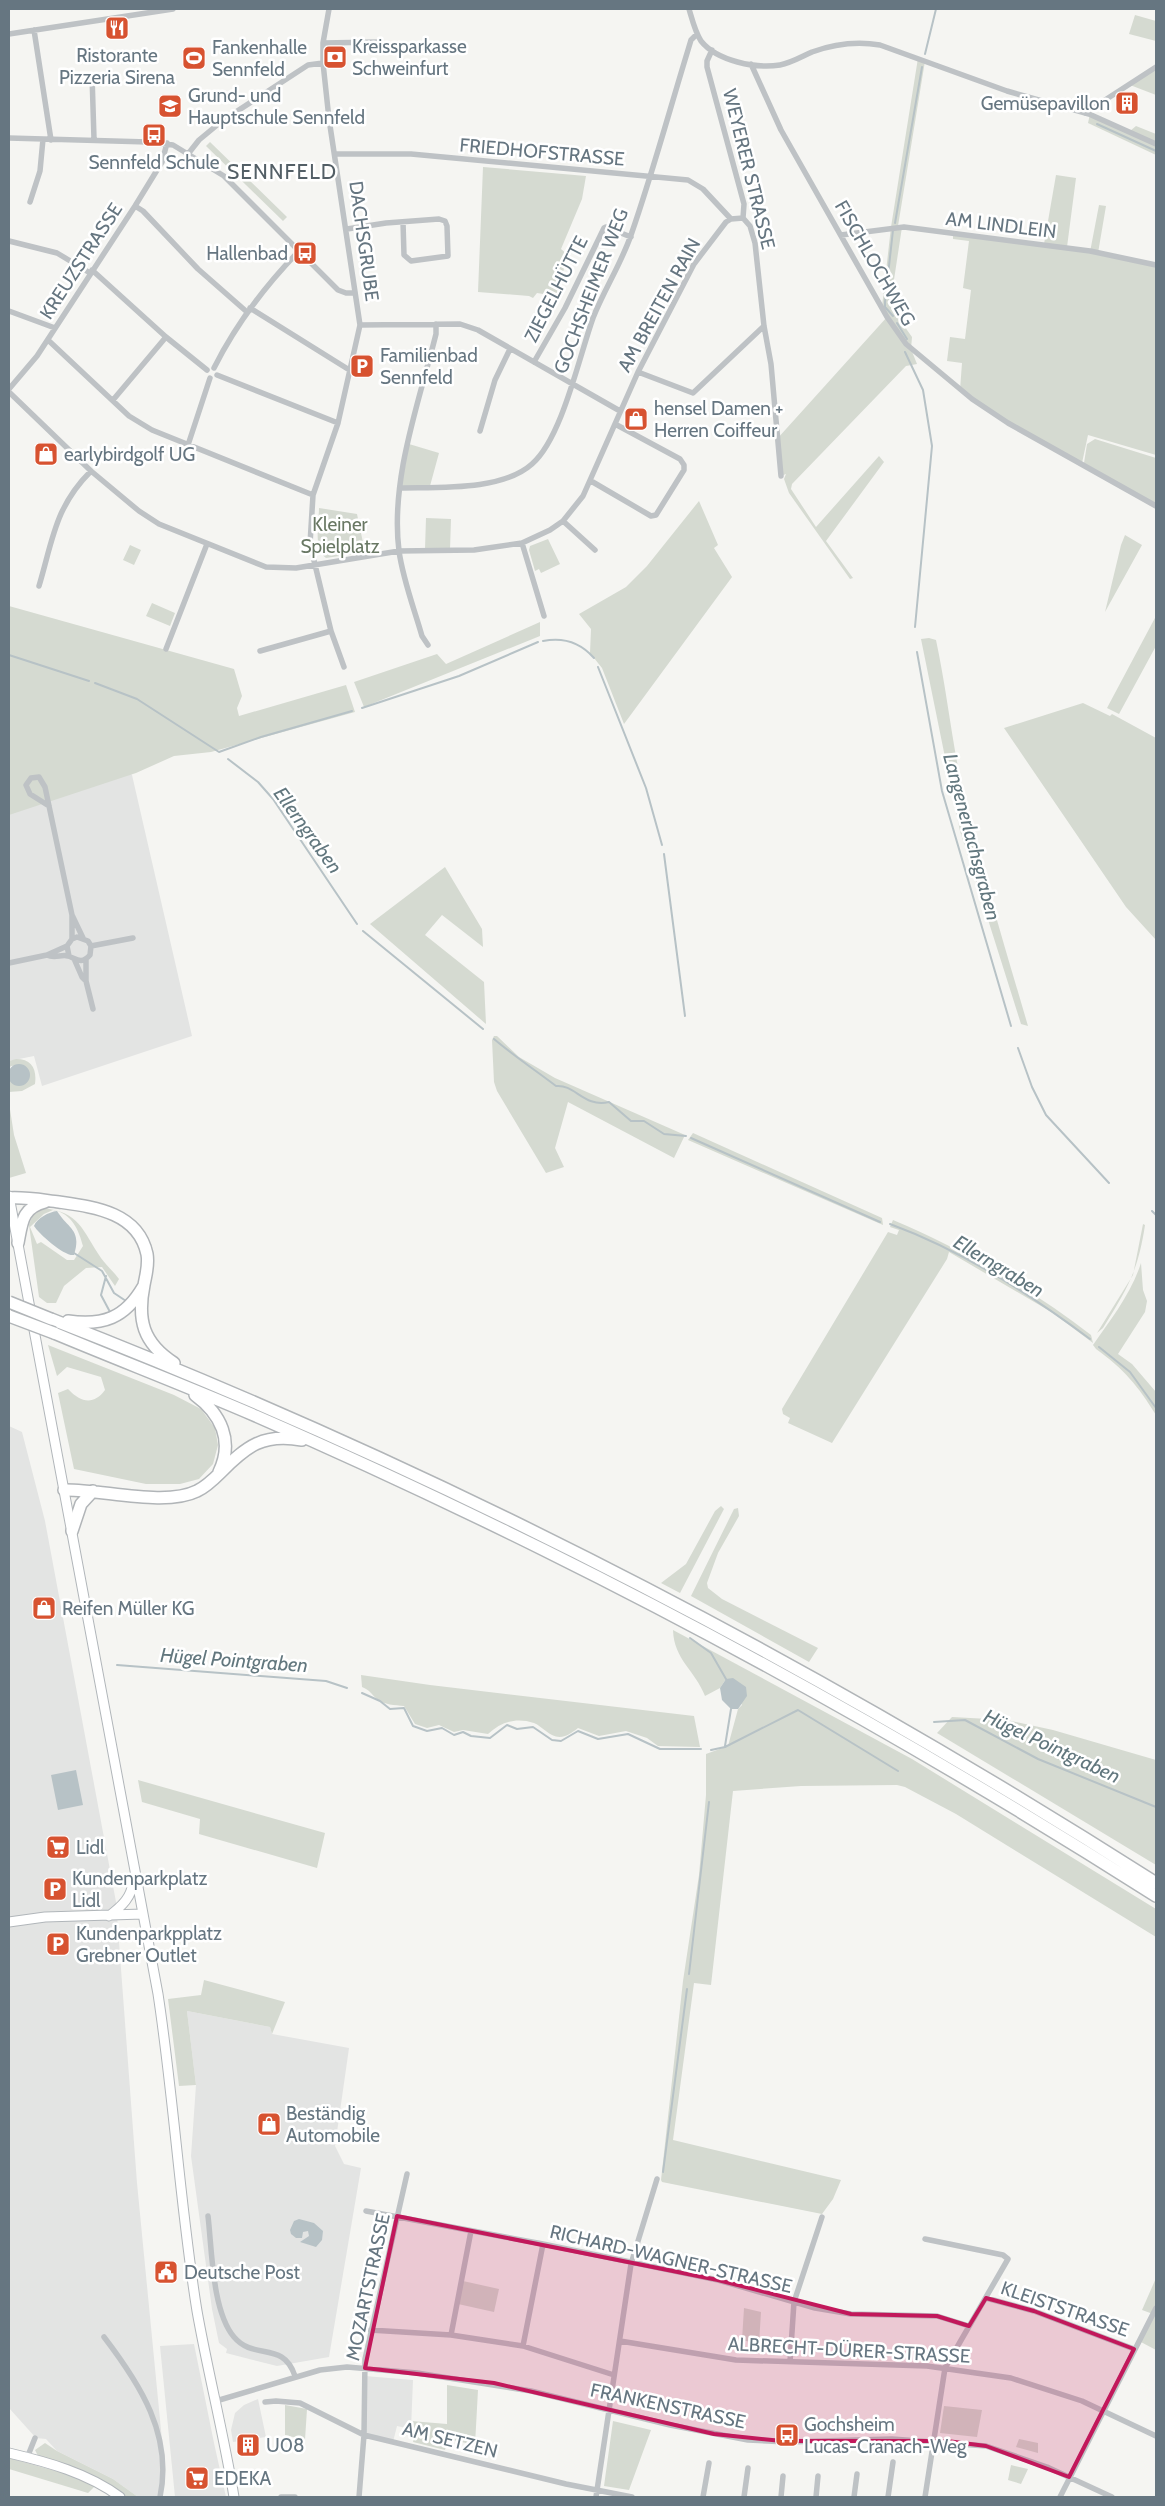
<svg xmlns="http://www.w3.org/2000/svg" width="1165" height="2506" font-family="Cabin,sans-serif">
<rect width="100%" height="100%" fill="#f5f5f2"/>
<!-- built -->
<path fill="#e3e4e3" d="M122,762l10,13 60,261 -150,50 -8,-30 -25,5v-284z
M9,1426l13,6 23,89 71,381 21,281 28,288 -6,26h-21l-25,-18 -56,-28 -11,-12 -10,-1 -27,-30z
M187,2011l83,16 2,7 77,14 -14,98 9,18 17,4 -32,189 -52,9 -51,-13 1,-4 -8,-6 -7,-34 -21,-153 5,-71z
M194,2344l20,99 12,54h-51l-15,-151z
M365,2376l48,4 -2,49 -14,-3 -4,16 -29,-8z
M258,2399l8,38 -33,5 -2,-12 4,-17 9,-8z"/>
<!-- green -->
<path fill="#d5dad1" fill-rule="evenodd" d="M1135,15l21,6v20l-27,-7z
M918,58l7,3 -27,165 4,1 -12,79 22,31 -1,12 6,15 -11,2 -114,118 -1,5 25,38 63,-71 5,6 -58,79 27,37 -3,1 -61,-86 -5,-14 2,-5 -5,2 -4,-37 110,-122 -5,-10 9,-80z
M1156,67v28l-26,-10z
M1090,114l40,17 6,-5 20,8v21l-68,-32z
M210,142l77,75 -4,4 -77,-75z
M483,167l103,9 -4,23 -21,50 7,6 -12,41 -19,-3 -4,5 -4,-2 -51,-4z
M1056,175l20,3 -9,69 23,5 9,-47 7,1 -8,47 58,12v190l-68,-20 -6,28 -74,-41 -48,-32 2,-27 -15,-2 3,-24 15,2 6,-49 -8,-2 6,-47 -16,-2v-5l91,10z
M1095,439l61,19v46l-72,-41 3,-19z
M409,444l30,9 -9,33 -29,2z
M699,501l19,44 -4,3 18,29 -108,147 -22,-56 -12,-15 1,-24 -12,-15 47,-27 21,-21z
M319,508l38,6 8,38 -39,6c-13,-9 -7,-36 -7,-50z
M426,518l25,1 -1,31 -25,-1z
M1125,535l17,10 -37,67 16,-67z
M548,539l12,25 -19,9 -2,-4 -4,2 -6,-21 1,-4z
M130,545l11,5 -7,15 -11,-5z
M152,603l23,10 -5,13 -24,-10z
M9,606l225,63 8,27 -5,12 2,8 107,-31 9,27 -144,40 -37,4 -38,17 -127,42z
M1156,616v30l-37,68 -12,-6z
M540,622v14l-176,71 -10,-25 83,-28 9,10z
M929,638l7,2c12,56 17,113 31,169 18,73 40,145 61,217l-7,-2 -61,-193 -39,-192z
M1083,703l27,13 2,-2 44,24v202l-30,-33 -122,-179z
M445,867l37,62 1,18 -41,-32 -17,20 59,47 2,42 -116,-100z
M494,1036h3l22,21 36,21 130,57 -11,23 -106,-56 -13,46 9,19 -18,6 -49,-82 -3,-9 -2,-42z
M16,1059c16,0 21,10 19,25l-13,7 -13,1v-13l4,4 15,-13 -6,-5 -11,1 -2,2v-7z
M9,1103l5,32 12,38 -17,5z
M693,1133l189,85 1,7 -195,-85z
M43,1208c37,4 39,22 58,50 5,7 12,13 18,21l-4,7 -13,-19 -16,1 -22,18 -8,17h-9l-8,-6 -10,-72 4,-11zM53,1210c19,3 26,21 30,36l-9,14h-7l-26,-18 -4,2 -7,-17 14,-13z
M893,1220c71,30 137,68 198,115l2,8 -40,-30 -104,-61 -2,7 -115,184 -44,-20 2,-5 -7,-4 -1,-5 106,-177 9,3 2,-5 -9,-3z
M1143,1224l2,1c-7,47 -18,64 -42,103l-6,5 36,-58z
M1141,1263l2,27 4,11 -2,11 -27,42 14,10 24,28v23c-18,-29 -32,-46 -60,-66l-3,-4c18,-26 38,-51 48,-82z
M48,1345l126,50 27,14 14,19 3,17 -5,19 -14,15 -19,5h-34l-72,-15 -16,-76 10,-4c13,14 26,16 37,1l-4,-13 -34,-10 -10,9z
M721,1506l3,3 -44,84 -19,-10 25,-19 29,-53z
M738,1508l1,8 -21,37 -11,30 1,5 14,11 96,49 -9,14 -118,-66 43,-87z
M673,1630l239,129 244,150v28l-200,-123 -51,-27 -8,-2 -96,1 -68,5 -22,194 -17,-2 -21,157 168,40 -8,19 -11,15 -160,-32 -1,-2 22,-199 16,-106 7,-80v-41l22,-8 10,-37 4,-4 -16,-26 -6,9 -15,8c-10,-26 -31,-36 -32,-66z
M361,1675l69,10 264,31 6,31 -42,-1 -11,-8 -21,-7 -27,5 -21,-8c-4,3 -9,7 -13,8 -13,5 -21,-9 -31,-13 -18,-6 -33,-1 -46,11l-25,-4 -9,2 -15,-7 -12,3 -12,-4 -11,-18c-9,-1 -20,-1 -27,-7 -6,-5 -7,-9 -15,-12z
M952,1717l55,3 46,10 103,30v105l-219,-132z
M138,1780l187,53 -8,35 -118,-34 1,-15 -58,-17z
M204,1980l81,22 -13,32 -2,-7 -83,-16 9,74 -17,1 -11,-87 33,-4z
M1156,2278v72l-17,-9 14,-27 -11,-4z
M463,2281l36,8 -5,23 -36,-8z
M744,2308l17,4 -2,32 -17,-4z
M447,2385l31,5 -3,55 -27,-6 -3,11 -32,-8 3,-12 -5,-1v-8l36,3z
M285,2405l22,4 -2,31 -20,-5z
M944,2406l38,4 -5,27 -37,-4z
M613,2421l38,9 -22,60 -25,-4z
M1019,2439l19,4v10l-22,-6z
M45,2443l12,8 56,28 25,18h-17l-23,-14 -10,10 -79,-24v-11l61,17 15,3 -46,-20 -4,-8z
M1011,2465l17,4 -7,15 -13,-4z"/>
<!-- water -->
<path fill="#b7c2c6" d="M8 1075a11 11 0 1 1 22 0a11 11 0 1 1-22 0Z
M57,1211c11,18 25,18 17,44 -9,2 -35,-21 -40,-29 3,-8 15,-14 23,-15z
M733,1678l13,9 1,9 -9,13h-7l-9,-9 -2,-12 6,-9z
M76,1770l7,35 -25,5 -7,-35z
M299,2219l15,4 9,8 -1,9 -6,7 -16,-5 9,-6 -1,-5 -5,1 -1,6h-6l-5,-4 -1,-4 4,-9z"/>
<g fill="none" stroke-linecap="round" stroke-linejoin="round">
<!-- stream -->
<path stroke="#b7c2c6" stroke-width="2" d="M925,54l11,-45
M1097,124l59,27
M895,223l27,-156
M893,316l-8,-9v-5l8,-72
M897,323l10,16
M905,352l18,38 9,56 -17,181
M543,641c20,-4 37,1 51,17
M917,652l25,139 69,235
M9,655l80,26
M598,667l48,121 16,57
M95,683l42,16 82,53 42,-15 91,-26
M362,708l97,-32 79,-34
M228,759l30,23 15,17 84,125
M664,854l21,162
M363,931l120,98
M494,1039c20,17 41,31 62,47 19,-2 28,22 53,16l22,19h13l20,13 22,2
M1018,1048l14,39 14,28 63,68
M691,1138l189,84
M1152,1211l4,4
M890,1224c73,27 138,69 200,115
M74,1253l28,18 12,22 12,8
M106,1276l-5,19 9,17
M1099,1347l31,25 26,36
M690,1638l21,15 15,26
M117,1665l209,16 21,7
M362,1693l18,8 10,8 14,-1 9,18 14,5 15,-3 12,7 9,-3 8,4 19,2 17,-13 10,4 16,-2 19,13 9,1 17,-10 20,8 30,-5 32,15h41
M934,1722l31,-2 73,39 118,48
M725,1746l6,-37
M711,1750l14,-3 73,-37 100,61
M689,1974l20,-172
M663,2172l24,-183"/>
<!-- secondary casing -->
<g stroke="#b1b6ba" stroke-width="11">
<path id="secondary" d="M9,1196l149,798c16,105 22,212 39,317 11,62 27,124 37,186
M109,1916c13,-10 23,-19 24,-35
M9,1922l36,-5 98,-3
M9,2453c38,9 79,20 111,44"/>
</g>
<!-- highway casing -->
<g stroke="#b1b5b8" stroke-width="14">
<path id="highway" d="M9,1198c17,-1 33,2 50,4 35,5 79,10 88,52 2,11 -1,20 -3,31 -7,35 -1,58 30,78
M18,1243c4,-21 4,-35 27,-41
M51,1319c386,150 756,341 1105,564
M68,1321c35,5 57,-3 75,-34
M54,1333c67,28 135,54 202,83 97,42 193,87 288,134 210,104 414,220 612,346
M195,1395c26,19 39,46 24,77
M64,1490c37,-1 101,17 133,1 9,-4 17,-12 24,-19 26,-26 42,-39 81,-32
M72,1531l9,-27 12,-13"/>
</g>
<!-- street -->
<path stroke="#bec2c5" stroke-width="5.5" d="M329,9l-6,34v20l6,56 31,206 -22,98 -25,72 -3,49 21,87 13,36
M689,9c3,10 6,23 12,32 16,20 55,28 79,24 11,-2 21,-8 32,-13 22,-8 44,-11 68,-7l127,46 82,23 67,30
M34,30l17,110
M9,34l164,-25
M323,43l55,-1
M712,50l-5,11v6l37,137 -1,14 7,8 5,17 9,83 7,38 10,112
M751,64l30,66 106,187 19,27 66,55 36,24 148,83
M92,75l2,64
M1085,113l71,-46
M9,138l139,4 25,3 51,31 114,114 8,3h9
M188,154l11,-14 23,-19 86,-56 15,-2
M335,154h76l277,26 15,9 28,30
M30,202l10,-31 3,-32
M135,206l8,5 55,58 49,43
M347,229l39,-6 53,-4 6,2 2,5 1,30 -37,5 -7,-6 -1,-33
M841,235l63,-8 186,24 66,14
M9,241l48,12 33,20
M92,270l74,67 41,33
M250,308l101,63
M9,311l46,17
M360,325l100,-1 18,6 142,81
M48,340l81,76 23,14 161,65
M534,362l31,-54 39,-80 2,-1 25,10
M214,368c22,-44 51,-82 85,-117
M638,372l55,21 71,-67
M217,375l121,48
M9,389l28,-33 98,-150 27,-44 5,-19
M9,392l82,79 48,40 20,13 107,43 30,1 103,-17 75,-1 48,-7 28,-13 13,-9 20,-25 55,-124 56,-108 32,-42 5,-3 12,-1
M113,400l53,-63
M480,431l15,-51 15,-31
M188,445l22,-67
M591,481l60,35 5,-1 28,-45v-5l-4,-6 -65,-35
M400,488c39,-1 102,3 132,-24 30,-26 47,-107 61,-146 11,-28 28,-54 38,-83 21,-60 38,-123 57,-185l3,-10 6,-6
M563,521l32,29
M522,543l22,73
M39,586c14,-47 16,-79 52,-115
M428,645l-6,-9c-8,-28 -19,-56 -23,-85 -9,-71 20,-149 37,-217v-10
M166,649l41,-105
M260,651l71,-20
M49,806l-19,-12 -4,-9 5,-7 8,-1 6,10 27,128 11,23
M72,939v-24
M91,946l42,-8
M47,955c8,4 14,-1 21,1 9,3 13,9 22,-1l1,-9 -3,-5 -11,-4 -5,2 -5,7 2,10
M86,959v22l7,28
M75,961l7,16 4,4
M9,963l38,-8 20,-9
M366,2211l177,33 175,36 97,28 36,6 86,2 32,10
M208,2216c4,34 4,95 26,121 20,24 49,3 61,39
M986,2298l48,13 100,38
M370,2330l81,5 72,11 91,29
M451,2335l20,-104
M104,2337c36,47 69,98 56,160
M620,2341l116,19 191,6 84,12 71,23 74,35
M523,2346l20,-102
M790,2362l4,-60 28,-85
M216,2401l104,-31 27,-3 70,6 114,18 139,34 78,15 39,2 105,-3 94,7 61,21 65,30
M265,2402l11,-1 24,2 64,32 202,49 66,13
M27,2458l8,-20
M281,2497h14
M359,2497l5,-62 1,-76 42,-185
M596,2497l35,-233 26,-85
M703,2497l6,-34
M744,2497l4,-29
M781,2497l2,-21
M816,2497l2,-21
M854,2497l3,-23
M888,2497l5,-35
M925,2497l20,-129 63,-109 -5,-4 -78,-16
M1060,2497l96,-189"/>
<!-- secondary -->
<use href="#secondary" stroke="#fff" stroke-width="9"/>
<!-- highway -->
<use href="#highway" stroke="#fff" stroke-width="11"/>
<!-- highway-bridge casing -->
<g stroke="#b1b5b8" stroke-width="14" stroke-linecap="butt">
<path id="highway-bridge" d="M9,1302l42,17
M9,1316l45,17"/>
</g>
<!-- highway-bridge -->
<use href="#highway-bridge" stroke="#fff" stroke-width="11"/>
</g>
<!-- marked area -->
<path fill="#c2185b" fill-opacity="0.2" stroke="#c2185b" stroke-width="4" stroke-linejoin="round" d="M397,2216l321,64 133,34 86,2 32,10 17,-28 48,13 100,38 -65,128 -83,-31 -39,-5h-165l-68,-7 -220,-51 -129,-15z"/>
<!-- icons -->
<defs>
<g id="restaurant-square" transform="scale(1.25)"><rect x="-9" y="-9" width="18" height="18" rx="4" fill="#d75230" stroke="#fff"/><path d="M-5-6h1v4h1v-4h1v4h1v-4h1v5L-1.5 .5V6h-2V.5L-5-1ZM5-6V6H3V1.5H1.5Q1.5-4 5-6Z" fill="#fff"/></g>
<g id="bank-square" transform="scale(1.25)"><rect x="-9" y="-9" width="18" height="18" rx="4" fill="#d75230" stroke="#fff"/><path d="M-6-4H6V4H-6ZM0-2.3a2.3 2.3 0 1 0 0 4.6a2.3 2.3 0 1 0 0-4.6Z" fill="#fff"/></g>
<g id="stadium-square" transform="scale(1.25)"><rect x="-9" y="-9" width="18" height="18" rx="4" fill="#d75230" stroke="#fff"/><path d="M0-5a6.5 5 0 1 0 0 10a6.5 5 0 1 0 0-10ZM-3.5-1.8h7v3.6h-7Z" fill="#fff"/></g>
<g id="building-square" transform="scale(1.25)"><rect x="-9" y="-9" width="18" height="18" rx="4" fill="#d75230" stroke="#fff"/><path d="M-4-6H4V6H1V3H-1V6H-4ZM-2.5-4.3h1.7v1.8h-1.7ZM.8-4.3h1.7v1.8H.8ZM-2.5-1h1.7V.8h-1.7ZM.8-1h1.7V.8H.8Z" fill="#fff"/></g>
<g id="school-square" transform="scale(1.25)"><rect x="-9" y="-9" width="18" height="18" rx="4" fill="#d75230" stroke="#fff"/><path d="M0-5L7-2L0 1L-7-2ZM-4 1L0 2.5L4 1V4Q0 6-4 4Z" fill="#fff"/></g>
<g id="bus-square" transform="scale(1.25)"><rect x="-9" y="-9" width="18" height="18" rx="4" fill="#d75230" stroke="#fff"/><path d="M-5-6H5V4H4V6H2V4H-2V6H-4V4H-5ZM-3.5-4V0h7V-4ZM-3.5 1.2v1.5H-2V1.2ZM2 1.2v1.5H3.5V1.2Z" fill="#fff"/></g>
<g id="parking-square" transform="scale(1.25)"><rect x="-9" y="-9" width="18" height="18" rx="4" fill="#d75230" stroke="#fff"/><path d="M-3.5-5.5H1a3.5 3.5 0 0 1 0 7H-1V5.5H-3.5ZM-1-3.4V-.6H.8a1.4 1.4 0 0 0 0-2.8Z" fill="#fff"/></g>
<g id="shop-square" transform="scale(1.25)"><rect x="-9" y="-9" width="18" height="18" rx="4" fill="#d75230" stroke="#fff"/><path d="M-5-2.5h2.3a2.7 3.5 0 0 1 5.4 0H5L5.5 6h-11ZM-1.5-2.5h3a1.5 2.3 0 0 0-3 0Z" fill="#fff"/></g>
<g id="supermarket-square" transform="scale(1.25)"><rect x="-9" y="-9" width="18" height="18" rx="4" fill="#d75230" stroke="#fff"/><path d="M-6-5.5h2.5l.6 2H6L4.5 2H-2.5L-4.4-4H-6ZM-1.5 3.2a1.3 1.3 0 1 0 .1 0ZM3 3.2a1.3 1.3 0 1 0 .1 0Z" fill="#fff"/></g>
<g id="civic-square" transform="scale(1.25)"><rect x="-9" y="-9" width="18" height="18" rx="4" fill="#d75230" stroke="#fff"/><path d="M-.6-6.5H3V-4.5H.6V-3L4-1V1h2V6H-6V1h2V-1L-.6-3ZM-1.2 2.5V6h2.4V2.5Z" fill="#fff"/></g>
</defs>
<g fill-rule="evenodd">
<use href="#restaurant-square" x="117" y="28"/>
<use href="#bank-square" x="335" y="57"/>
<use href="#stadium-square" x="194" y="58"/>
<use href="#building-square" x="1127" y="103"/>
<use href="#school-square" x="170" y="106"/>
<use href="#bus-square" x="154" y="135"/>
<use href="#bus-square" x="305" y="253"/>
<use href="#parking-square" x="362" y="366"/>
<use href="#shop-square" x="636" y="419"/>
<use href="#shop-square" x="46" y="454"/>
<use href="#shop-square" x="44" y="1608"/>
<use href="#supermarket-square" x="58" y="1847"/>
<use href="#parking-square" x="55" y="1889"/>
<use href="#parking-square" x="58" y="1944"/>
<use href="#shop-square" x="269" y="2124"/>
<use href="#civic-square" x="166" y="2272"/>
<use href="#bus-square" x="787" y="2435"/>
<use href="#building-square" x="248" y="2445"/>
<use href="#supermarket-square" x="197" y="2478"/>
</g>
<g text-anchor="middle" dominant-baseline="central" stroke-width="5" stroke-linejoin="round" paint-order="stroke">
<!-- poi labels -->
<g font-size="19" fill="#667681" stroke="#fff" text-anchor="start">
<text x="352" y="46">Kreissparkasse<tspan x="352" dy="22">Schweinfurt</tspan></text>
<text x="212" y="47">Fankenhalle<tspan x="212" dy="22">Sennfeld</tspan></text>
<text x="117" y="55" text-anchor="middle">Ristorante<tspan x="117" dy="22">Pizzeria Sirena</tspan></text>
<text x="188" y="95">Grund- und<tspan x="188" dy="22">Hauptschule Sennfeld</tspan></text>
<text x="1110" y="103" text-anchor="end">Gemüsepavillon</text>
<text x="154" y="162" text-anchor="middle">Sennfeld Schule</text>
<text x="288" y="253" text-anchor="end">Hallenbad</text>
<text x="380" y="355">Familienbad<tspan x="380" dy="22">Sennfeld</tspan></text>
<text x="654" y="408">hensel Damen +<tspan x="654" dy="22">Herren Coiffeur</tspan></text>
<text x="64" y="454">earlybirdgolf UG</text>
<text x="62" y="1608">Reifen Müller KG</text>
<text x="76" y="1847">Lidl</text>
<text x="72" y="1878">Kundenparkplatz<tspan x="72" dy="22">Lidl</tspan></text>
<text x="76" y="1933">Kundenparkpplatz<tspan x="76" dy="22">Grebner Outlet</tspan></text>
<text x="286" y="2113">Beständig<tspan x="286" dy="22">Automobile</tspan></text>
<text x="184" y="2272">Deutsche Post</text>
<text x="804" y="2424">Gochsheim<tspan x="804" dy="22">Lucas-Cranach-Weg</tspan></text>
<text x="266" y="2445">U08</text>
<text x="214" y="2478">EDEKA</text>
</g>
<!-- street labels -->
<g font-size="19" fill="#667681" stroke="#fff">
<text transform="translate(542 152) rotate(5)">FRIEDHOFSTRASSE</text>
<text transform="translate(749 169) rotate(76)">WEYERER STRASSE</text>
<text transform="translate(1001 225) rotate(7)">AM LINDLEIN</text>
<text transform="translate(364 241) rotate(82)">DACHSGRUBE</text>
<text transform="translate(81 261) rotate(-57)">KREUZSTRASSE</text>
<text transform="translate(875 263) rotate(60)">FISCHLOCHWEG</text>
<text transform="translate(556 289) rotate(-63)">ZIEGELHÜTTE</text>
<text transform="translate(591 291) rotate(-69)">GOCHSHEIMER WEG</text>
<text transform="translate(659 305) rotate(-61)">AM BREITEN RAIN</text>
<text transform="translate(671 2259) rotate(13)">RICHARD-WAGNER-STRASSE</text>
<text transform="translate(368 2287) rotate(-78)">MOZARTSTRASSE</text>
<text transform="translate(1065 2309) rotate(19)">KLEISTSTRASSE</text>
<text transform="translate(849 2350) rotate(3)">ALBRECHT-DÜRER-STRASSE</text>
<text transform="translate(668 2406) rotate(12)">FRANKENSTRASSE</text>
<text transform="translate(450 2440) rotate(14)">AM SETZEN</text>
</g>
<!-- park labels -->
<g font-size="19" fill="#697864" stroke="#fff">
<text x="340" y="524">Kleiner<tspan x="340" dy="22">Spielplatz</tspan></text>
</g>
<!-- water labels -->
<g font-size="20" font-style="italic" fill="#62777e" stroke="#fff">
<text transform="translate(308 830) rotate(54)">Ellerngraben</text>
<text transform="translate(972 837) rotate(75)">Langenerlachsgraben</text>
<text transform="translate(999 1266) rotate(31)">Ellerngraben</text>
<text transform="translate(234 1660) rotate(4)">Hügel Pointgraben</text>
<text transform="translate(1052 1746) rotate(25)">Hügel Pointgraben</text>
</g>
<!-- quarter labels -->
<g font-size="21" letter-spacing="1" fill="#535f66" stroke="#fff">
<text x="282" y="171">SENNFELD</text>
</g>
</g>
<!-- border -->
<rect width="1165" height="2506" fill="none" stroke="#667681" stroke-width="20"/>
</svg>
